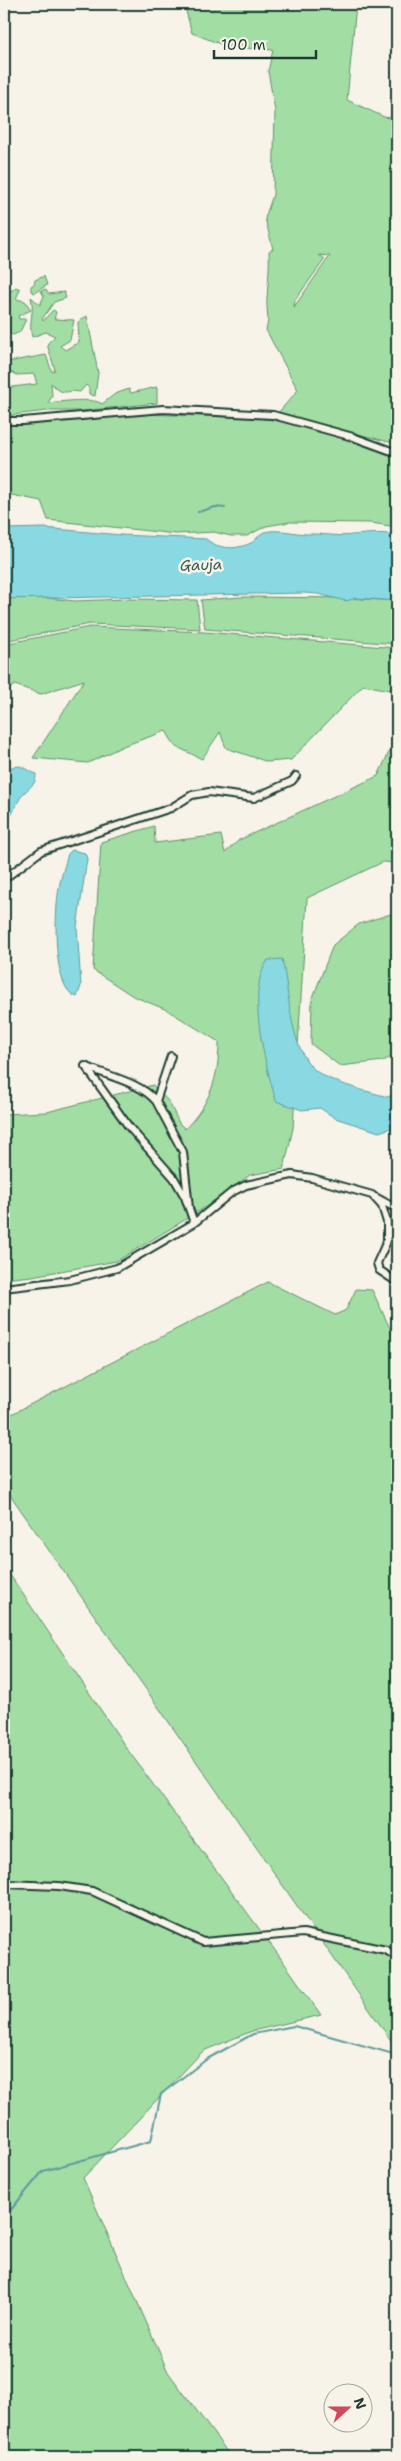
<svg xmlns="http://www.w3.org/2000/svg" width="401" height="2461" font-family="'Shantell Sans',sans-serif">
<rect width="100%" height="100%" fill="#f7f3e8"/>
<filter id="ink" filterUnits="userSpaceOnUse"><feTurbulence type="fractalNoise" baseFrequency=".02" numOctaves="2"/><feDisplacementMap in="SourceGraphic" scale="10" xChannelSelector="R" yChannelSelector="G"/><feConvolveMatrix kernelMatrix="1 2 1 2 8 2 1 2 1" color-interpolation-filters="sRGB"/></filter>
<g filter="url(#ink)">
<!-- green -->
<path fill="#a2dea4" stroke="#608e6c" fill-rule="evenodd" d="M184,4h172l-9,96 37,17 13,2v325l-119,-31 20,-23 -32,-60c4,-12 0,-20 1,-32 1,-16 3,-30 2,-47l4,-2 -8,-31 8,-23 2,-84 -7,-40 5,-21 -45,-3 -36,-14zM319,255l11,1 -36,51 1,-7 30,-41z
M44,276l3,9 -13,8 -3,-2v-5l3,-2 1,-4z
M16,287l4,2 -4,10 9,2 6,9 -13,6 1,3h7l-6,13 -7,3 -6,-3v-15h-3v-21z
M45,289l4,5 15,-2 2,6 -12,4 -12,17 1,2 10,-11 3,2 -2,7 20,1 -4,20 -10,6 5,4 14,-8 -1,-20 9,-6 11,57 -3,23 -6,-2v-6l-3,-3 -6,7c-16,-3 -15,6 -29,-9l1,13 -4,7c13,-1 45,-6 54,1l13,-10 14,-5 2,4 26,-6v16l-76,8h-34l-43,5v-28l33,-4 -3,-10 -18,1 -12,-7 3,-6 39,-7 6,17 3,-2 -8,-26 8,-8 -9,-4 -14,5c-4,-15 3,-24 -1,-40l9,8 4,-9 -3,-5z
M144,414l114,4 37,5 102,28v76l-26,-4 -81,-1 -24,4 -19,10h-16l-17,-4 -38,2 -128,-14 -7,-19 -34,-7 -3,2v-78z
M21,595l54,6 51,-2 71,1 3,29 -110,-5 -86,17v-44z
M241,597l106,1 50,3v43l-192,-15 -4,-29z
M90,627l114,5 193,16v43l-34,-6 -72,75 -23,2 -42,-14 -6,-16 -18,27 -27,-13 -9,-15 -43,15 -35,17 -55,-5 51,-78 -43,14 -26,-9 -11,7v-48z
M397,740v123l-14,-1 -76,36 -14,230 -9,41 -34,6 -49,35 -84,51 -85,15 -28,3v-165l43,-2 106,-27 16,17 10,21 6,6c25,-26 34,-51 34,-87l-52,-32 -34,-14 -40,-26 8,-128 53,-16 1,17 66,-8 4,18 14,-13 139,-64 13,-28z
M397,912v142l-14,7 -43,5 -29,-22 1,-44 21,-55 26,-21z
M397,1244v31l-7,-15z
M268,1282l67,33 11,-5 10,-21 16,1 25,53v706l-393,-563v-68z
M4,1566l123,183 158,215 36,51 -69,16 -49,20 -120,127 85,194 63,85h-227z"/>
<!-- water -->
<path fill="#89d9e2" stroke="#5f9b9c" d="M44,528l77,7 85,4c13,11 32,11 47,3 4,-3 6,-8 11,-10 18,-4 32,3 50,2 12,0 26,3 38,1 17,-1 27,-3 45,0v66l-41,-3 -10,3 -28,-7 -14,-1 -300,6v-70z
M20,766l16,8c0,10 -4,11 -10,17 -6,5 -11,17 -15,25l-7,1v-49z
M72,850l13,3 2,6 -10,68 4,59 -4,11c-26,-7 -22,-88 -18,-109 2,-12 6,-23 9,-34z
M282,959c8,34 7,99 40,116 21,11 44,16 66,22l9,-5v34l-18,6 -44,-14 -15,-10 -18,2 -26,-9c-10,-35 -31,-110 -8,-141z"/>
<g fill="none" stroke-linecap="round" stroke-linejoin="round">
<!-- stream -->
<path stroke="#5f9b9c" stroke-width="2" d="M198,512l17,-5 10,1
M4,2218l39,-47 108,-30 10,-47 46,-35 46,-25 41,-8 103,29"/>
<!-- minor casing -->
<g stroke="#1f3d34" stroke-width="10">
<path id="minor" d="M4,421h19l140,-12 110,6 80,22 44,16
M4,879l37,-28 130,-43 21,-13 17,-3 45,6 38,-17 4,-5
M85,1066c22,10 55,16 71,35l27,51 6,56
M86,1067l43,60 45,51 11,19 9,26
M156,1101l15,-45
M375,1197l22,12
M387,1240l10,-16
M4,1288l66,-8 47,-12 77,-45 38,-31 14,-7 46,-10 20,3 60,17 10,11 5,16v19l-10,22 2,7 18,12
M4,1884l55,2 33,5 111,51 100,-9 83,17 11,7"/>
</g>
<!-- minor -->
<use href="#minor" stroke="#f7f3e8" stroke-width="6"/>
</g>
</g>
<g text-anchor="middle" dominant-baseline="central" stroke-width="5" stroke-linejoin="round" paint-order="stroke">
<!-- water labels -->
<g font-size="15" font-style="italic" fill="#345c57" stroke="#f7f3e8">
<text transform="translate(201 565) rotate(-2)">Gauja</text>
</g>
</g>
<!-- margin -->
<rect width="401" height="2461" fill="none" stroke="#f7f3e8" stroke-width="20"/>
<rect x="10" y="10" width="381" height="2441" fill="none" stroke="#1f3d34" stroke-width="2" filter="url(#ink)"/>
<!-- north arrow -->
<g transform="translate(348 2408) rotate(69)"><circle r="24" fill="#f7f3e8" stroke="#a1aaa0"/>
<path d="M0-4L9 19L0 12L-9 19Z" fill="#d1495b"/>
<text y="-8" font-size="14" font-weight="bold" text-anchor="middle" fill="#1f3d34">N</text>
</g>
<!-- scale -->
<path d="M214 50v8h102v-8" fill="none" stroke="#1f3d34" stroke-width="2.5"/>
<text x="221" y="50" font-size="15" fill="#1f3d34" stroke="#f7f3e8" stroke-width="4" paint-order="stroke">100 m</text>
</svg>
